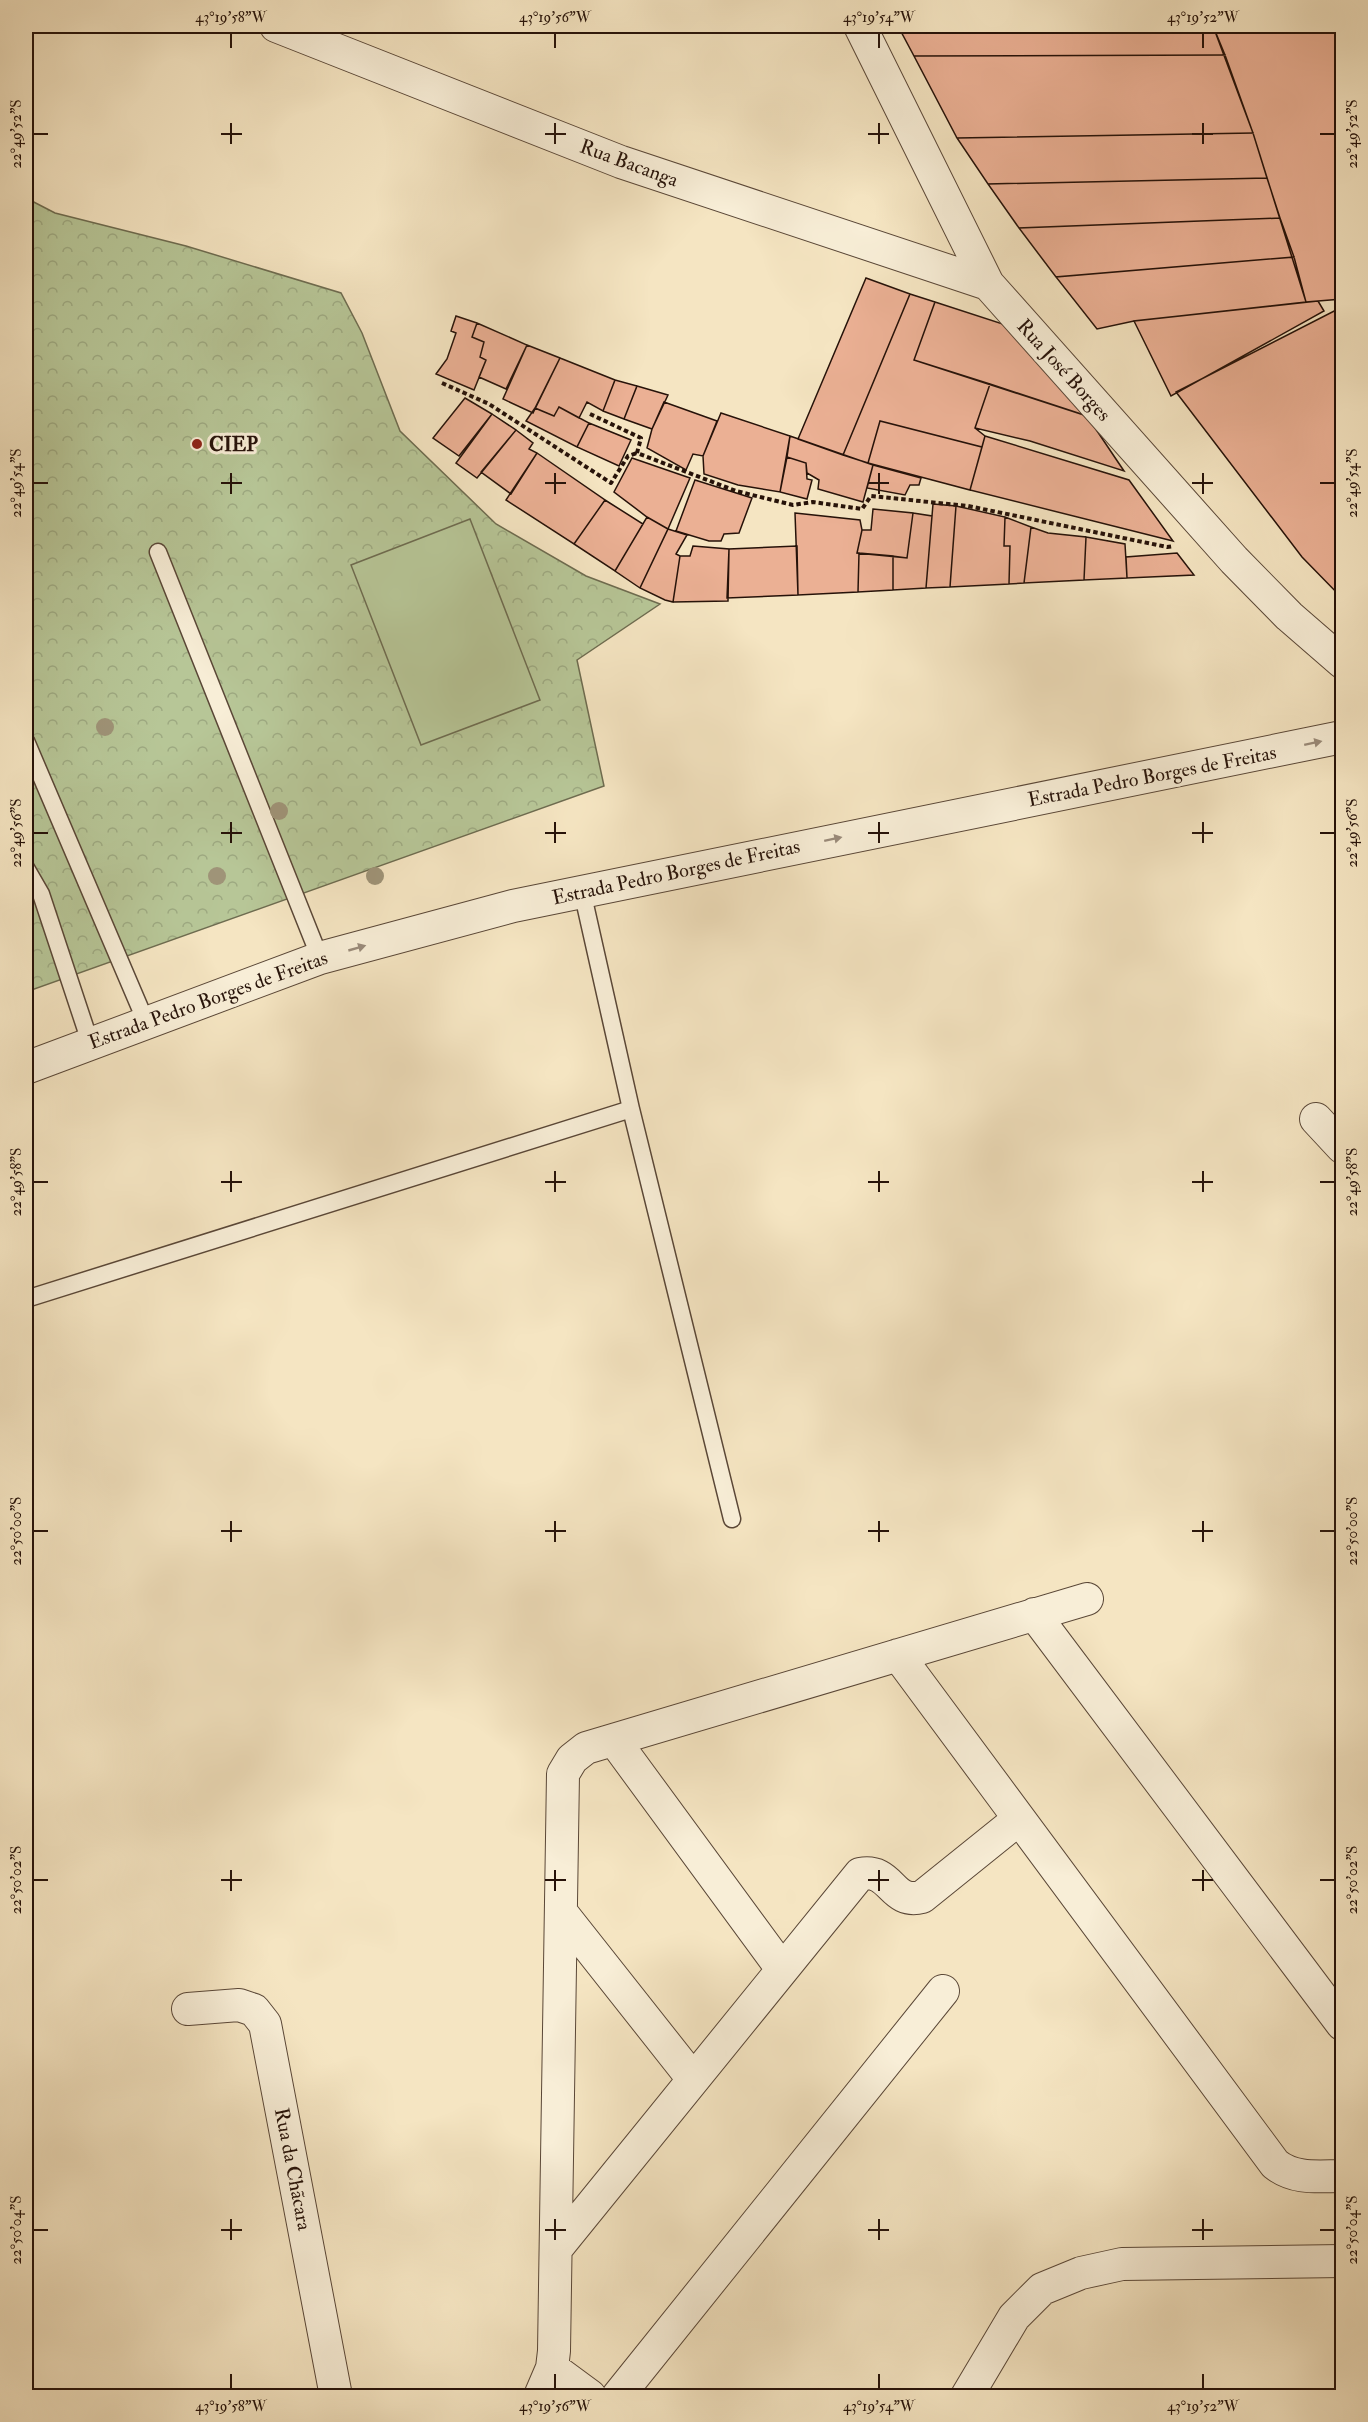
<svg xmlns="http://www.w3.org/2000/svg" width="1368" height="2422" font-family="'IM FELL Double Pica',serif">
<defs>
<pattern id="forest-crowns" width="20" height="18" patternUnits="userSpaceOnUse" patternTransform="scale(1.5)"><rect width="20" height="18" fill="#b7c697"/><path d="M2 6a3 3 0 1 1 6 0M12 15a3 3 0 1 1 6 0" fill="none" stroke="#9da981"/></pattern>
</defs>
<rect width="100%" height="100%" fill="#f5e5c2"/>
<filter id="stains"><feTurbulence type="fractalNoise" baseFrequency=".00333" numOctaves="4"/><feColorMatrix values="0 0 0 0 .2 0 0 0 0 .09 0 0 0 0 .02 0 0 0 .5 -.17"/></filter>
<radialGradient id="worn" r=".72"><stop offset=".6" stop-color="#630" stop-opacity="0"/><stop offset="1" stop-color="#630" stop-opacity=".3"/></radialGradient>
<!-- forest -->
<path fill="url(#forest-crowns)" stroke="#6e6c50" stroke-width="1.5" d="M26,198l29,15 131,33 155,47 21,40 38,98 96,93 90,52 74,28 -83,56 27,126 -578,206z"/>
<!-- pitch -->
<path fill="#b7c697" stroke="#6e6c50" stroke-width="1.5" d="M470,519l70,181 -119,45 -70,-180z"/>
<!-- building -->
<path fill="#ebb094" stroke="#261209" stroke-width="1.5" d="M898,26h315l12,29 -311,1z
M1213,26h129v273l-36,3 -53,-169z
M1225,55l28,78 -296,5 -43,-82z
M1253,133l14,45 -279,6 -31,-46z
M1267,178l13,40 -261,10 -31,-44z
M1280,218l14,39 -238,20 -37,-49z
M1294,257l12,45 -172,19 -37,8 -41,-52z
M866,278l44,16 -67,161 -45,-16z
M910,294l25,8 -21,58 76,24 -15,44 10,8 -3,11 -102,-26 -12,42 -25,-8z
M1318,301l6,10 -153,85 -37,-75z
M935,302l89,29 63,85 -173,-56z
M1342,307v291l-40,-41 -126,-165z
M456,316l21,7 -5,14 12,5 -4,15 6,3 -12,30 -38,-16 11,-15 9,-26 -5,-2z
M477,323l50,22 -21,44 -27,-12 7,-17 -6,-3 4,-15 -12,-5z
M527,345l33,13 -27,55 -30,-14z
M560,358l55,22 -12,31 -16,-9 -8,16 -20,-11 -5,9 -19,-8z
M615,380l22,6 -13,33 -21,-8z
M990,384l97,32 37,55 -94,-30 -55,-13z
M637,386l31,9 -16,34 -28,-10z
M465,398l27,16 -33,42 -26,-18z
M664,402l53,19 -14,35 -10,-2 -7,16 -39,-22 5,-19z
M559,407l30,16 -12,24 -51,-26 9,-13 19,8z
M721,413l69,23 -10,56 -42,-7 -34,-11 -1,-18z
M492,414l24,16 -39,48 -21,-15z
M880,421l102,26 -12,43 -102,-27z
M589,423l42,17 -12,26 -42,-19z
M516,430l17,13 -4,6 8,4 -26,41 -30,-22z
M790,436l83,29 -10,37 -45,-13 1,-9 -12,-7 -1,-10 -19,-6z
M985,436l144,44 44,61 -203,-51z
M537,453l68,47 -31,44 -68,-44z
M787,457l19,6 1,16 5,1 -5,19 -27,-7z
M632,458l58,20 -22,51 -21,-12 -33,-25z
M873,465l48,13 -2,7h-9l-5,10 -38,-7z
M695,480l57,18 -13,35 -15,1 -3,7h-12l-33,-10z
M605,500l38,24 -28,47 -41,-27z
M933,504l23,2 -6,81 -24,1z
M956,506l49,11 -1,29h6l-1,38 -59,3z
M873,509l40,4 -6,45 -50,-5 5,-23h9z
M795,513l65,7 2,10 -5,23h2l-1,39 -60,3z
M913,513l19,3 -6,72 -33,2v-34l14,2z
M647,517l21,12 -28,59 -25,-17z
M1005,517l26,10 -7,56 -15,1 1,-38h-6z
M1031,527l17,6 38,4 -2,43 -60,3z
M668,529l19,6 -11,19 4,2 -7,46 -8,-2 -25,-12z
M1086,537l39,7 2,34 -43,2z
M693,546l36,3 -1,52 -55,1 7,-46h10z
M797,546l1,49 -71,3 2,-49z
M859,553l34,3v34l-35,2z
M1177,553l17,22 -67,3 -1,-21z"/>
<g fill="none" stroke-linecap="round" stroke-linejoin="round">
<!-- service casing -->
<g stroke="#5a4737" stroke-width="19">
<path id="service" d="M158,552l162,406
M26,741l120,281
M26,868l15,26 49,148
M631,1109l101,410
M26,1299l605,-190 -49,-218"/>
</g>
<!-- minor casing -->
<g stroke="#5a4737" stroke-width="34">
<path id="minor" d="M276,26l345,136 367,122
M860,26l128,258 246,276 55,56 53,46
M26,1068l294,-110 193,-52 829,-169
M1316,1119l26,28
M1034,1614l308,410
M898,1655l377,509c20,16 44,12 67,12
M614,1740l168,229
M561,1912l132,167
M188,2009l51,-4 15,5 11,14 71,372
M556,2249l304,-375c33,-6 30,31 62,23l97,-78
M552,2368l38,28
M540,2396l12,-28 2,-17 9,-577 9,-15 14,-11 501,-149
M618,2396l325,-405
M967,2396l47,-79 28,-28 39,-16 41,-9 220,-3"/>
</g>
<!-- path -->
<path stroke="#261209" stroke-width="4" stroke-dasharray="4.5 3" stroke-linecap="butt" d="M442,383l47,21 122,79 17,-27 9,-3
M590,414l51,24 -4,15 99,38 57,14 20,-3 49,7 9,-13 97,10 199,41 7,-1"/>
<!-- service -->
<use href="#service" stroke="#f8eed7" stroke-width="16"/>
<!-- minor -->
<use href="#minor" stroke="#f8eed7" stroke-width="32"/>
</g>
<!-- trees -->
<g fill="#9f9478">
<circle cx="105" cy="727" r="9"/>
<circle cx="279" cy="811" r="9"/>
<circle cx="217" cy="876" r="9"/>
<circle cx="375" cy="876" r="9"/>
</g>
<!-- one-way arrows -->
<defs><path id="oneway-solid" d="M-6-.8H1V-3.2L6.5 0L1 3.2V.8H-6Z" transform="scale(1.5)"/></defs>
<g fill="#9a8b7a">
<use href="#oneway-solid" transform="translate(1313 743) rotate(-12)"/>
<use href="#oneway-solid" transform="translate(833 839) rotate(-12)"/>
<use href="#oneway-solid" transform="translate(357 948) rotate(-16)"/>
</g>
<!-- ticks -->
<path fill="none" stroke="#261209" stroke-width="2" d="M231,33v15M555,33v15M879,33v15M1203,33v15M231,123v21M555,123v21M879,123v21M1203,123v21M33,134h15M221,134h21M545,134h21M868,134h21M1192,134h21M1320,134h15M231,473v21M555,473v21M879,473v21M1203,473v21M33,483h15M221,483h21M545,483h21M868,483h21M1192,483h21M1320,483h15M231,822v21M555,822v21M879,822v21M1203,822v21M33,833h15M221,833h21M545,833h21M868,833h21M1192,833h21M1320,833h15M231,1171v21M555,1171v21M879,1171v21M1203,1171v21M33,1182h15M221,1182h21M545,1182h21M868,1182h21M1192,1182h21M1320,1182h15M231,1521v21M555,1521v21M879,1521v21M1203,1521v21M33,1531h15M221,1531h21M545,1531h21M868,1531h21M1192,1531h21M1320,1531h15M231,1870v21M555,1870v21M879,1870v21M1203,1870v21M33,1880h15M221,1880h21M545,1880h21M868,1880h21M1192,1880h21M1320,1880h15M231,2219v21M555,2219v21M879,2219v21M1203,2219v21M33,2230h15M221,2230h21M545,2230h21M868,2230h21M1192,2230h21M1320,2230h15M231,2374v15M555,2374v15M879,2374v15M1203,2374v15"/>
<!-- markers -->
<circle fill="#8f2418" stroke="#f8eed7" stroke-width="2" cx="197" cy="444" r="6"/>
<g text-anchor="middle" dominant-baseline="central" stroke-width="6" stroke-linejoin="round" paint-order="stroke">
<!-- street labels -->
<g font-size="20" fill="#261209" stroke="#f8eed7">
<text transform="translate(629 163) rotate(20)">Rua Bacanga</text>
<text transform="translate(1064 370) rotate(48)">Rua José Borges</text>
<text transform="translate(1152 776) rotate(-11)">Estrada Pedro Borges de Freitas</text>
<text transform="translate(676 872) rotate(-12)">Estrada Pedro Borges de Freitas</text>
<text transform="translate(208 1000) rotate(-20)">Estrada Pedro Borges de Freitas</text>
<text transform="translate(293 2169) rotate(79)">Rua da Chãcara</text>
</g>
<!-- poi labels -->
<g font-size="20" font-weight="bold" fill="#261209" stroke="#f8eed7" text-anchor="start">
<text x="209" y="444">CIEP</text>
</g>
</g>
<!-- margin -->
<rect width="1368" height="2422" fill="none" stroke="#f5e5c2" stroke-width="66"/>
<rect x="33" y="33" width="1302" height="2356" fill="none" stroke="#261209" stroke-width="2"/>
<g font-size="15" text-anchor="middle" fill="#261209">
<text x="231" y="22">43°19'58"W</text>
<text x="555" y="22">43°19'56"W</text>
<text x="879" y="22">43°19'54"W</text>
<text x="1203" y="22">43°19'52"W</text>
<text transform="translate(16 134) rotate(-90)" y="5">22°49'52"S</text>
<text transform="translate(1352 134) rotate(-90)" y="5">22°49'52"S</text>
<text transform="translate(16 483) rotate(-90)" y="5">22°49'54"S</text>
<text transform="translate(1352 483) rotate(-90)" y="5">22°49'54"S</text>
<text transform="translate(16 833) rotate(-90)" y="5">22°49'56"S</text>
<text transform="translate(1352 833) rotate(-90)" y="5">22°49'56"S</text>
<text transform="translate(16 1182) rotate(-90)" y="5">22°49'58"S</text>
<text transform="translate(1352 1182) rotate(-90)" y="5">22°49'58"S</text>
<text transform="translate(16 1531) rotate(-90)" y="5">22°50'00"S</text>
<text transform="translate(1352 1531) rotate(-90)" y="5">22°50'00"S</text>
<text transform="translate(16 1880) rotate(-90)" y="5">22°50'02"S</text>
<text transform="translate(1352 1880) rotate(-90)" y="5">22°50'02"S</text>
<text transform="translate(16 2230) rotate(-90)" y="5">22°50'04"S</text>
<text transform="translate(1352 2230) rotate(-90)" y="5">22°50'04"S</text>
<text x="231" y="2411">43°19'58"W</text>
<text x="555" y="2411">43°19'56"W</text>
<text x="879" y="2411">43°19'54"W</text>
<text x="1203" y="2411">43°19'52"W</text>
</g>
<rect width="100%" height="100%" filter="url(#stains)"/>
<rect width="100%" height="100%" fill="url(#worn)"/>
</svg>
